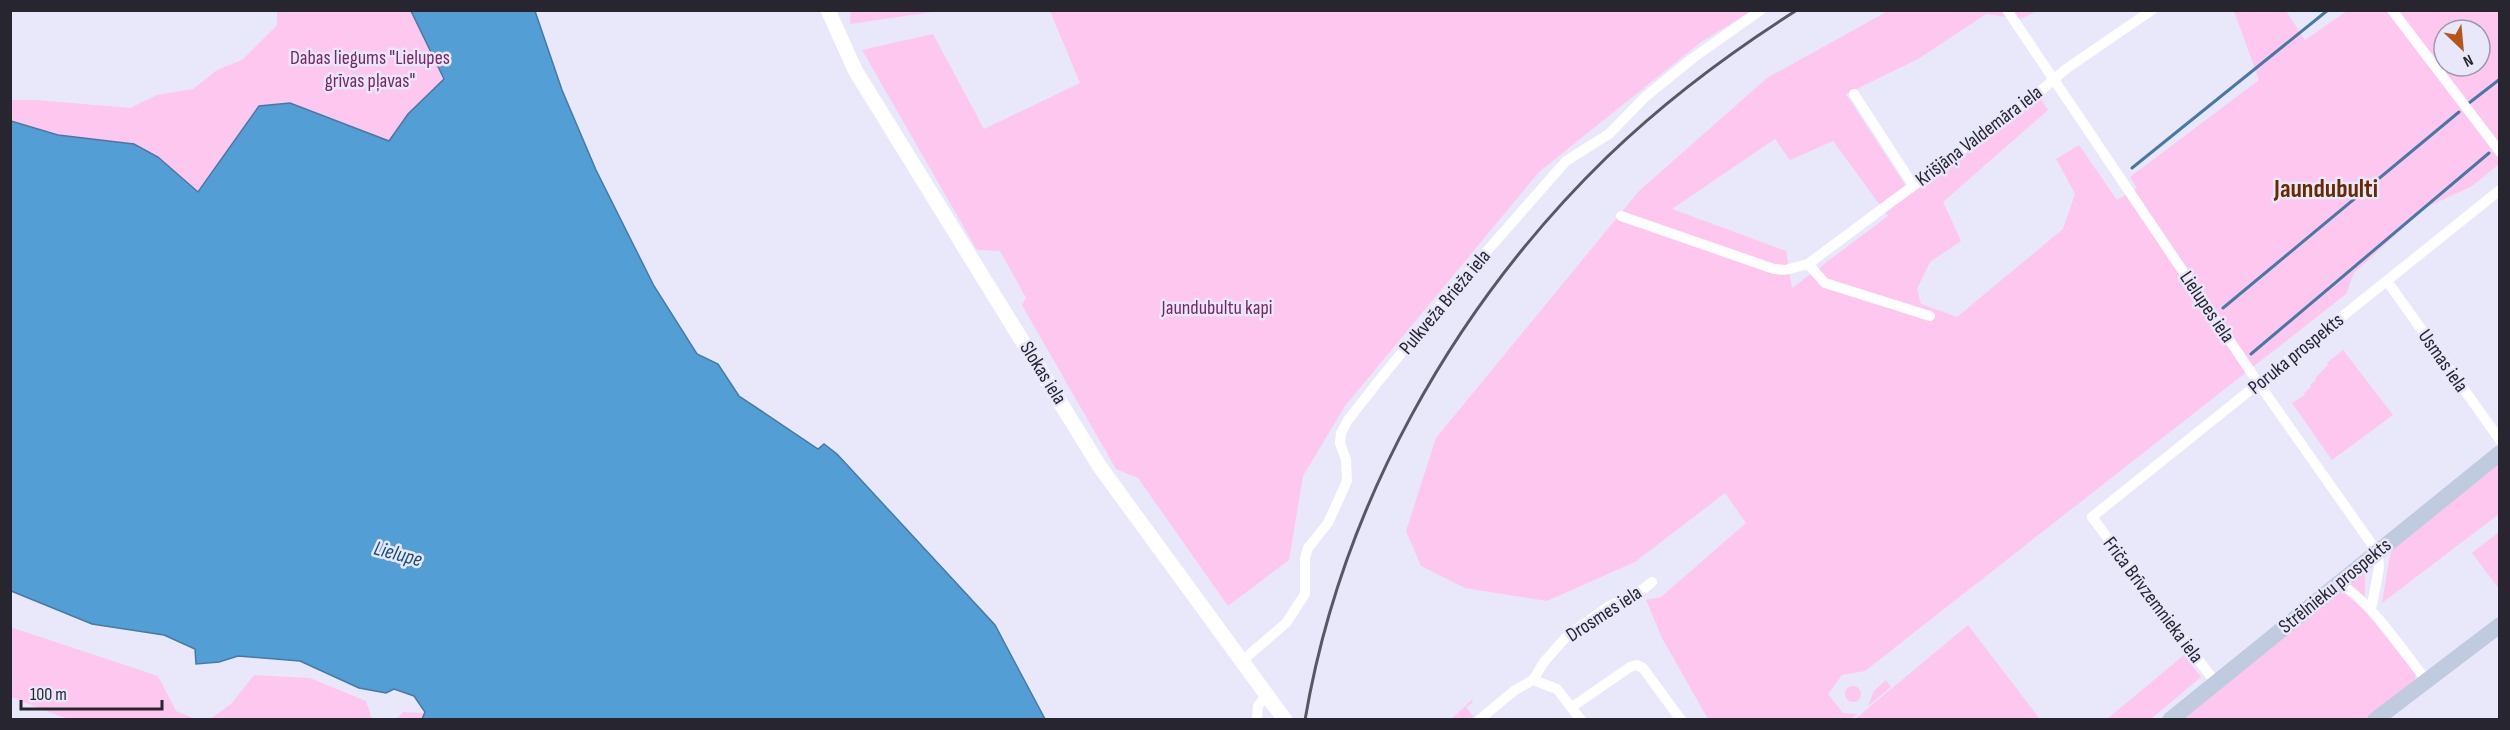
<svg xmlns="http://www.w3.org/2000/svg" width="2510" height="730" font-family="'Sofia Sans Condensed',sans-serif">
<rect width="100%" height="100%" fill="#e9e7fa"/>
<!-- green -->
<path fill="#fec7ef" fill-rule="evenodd" d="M277,11h220l-53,68 -36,35 -19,27 -99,-38 -31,3 -61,86 -40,-35 -24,-13 -76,-9 -47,-14v-21h25l94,8 27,-13 36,-6 24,-19 25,-10 35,-35z
M851,11v-1l88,1 -89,13z
M1050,11h701l-50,31 -162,130 -194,234 -42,70 -14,84 -61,46 -90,-128 -22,-9 -94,-164 4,-7 -26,-47 -23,-1 -115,-200 71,-16 51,95 96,-46z
M1888,11h150l-18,8 -34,-5 -68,45 -72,35 65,100 129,-96 8,12 -105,92 18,39 -31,21 -13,27 4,15 36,13 106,-88 12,-35 -19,-35 23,-14 38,55 20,-12 -7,-11 129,-97 -25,-69h52l19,29 42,-29h152v153l-27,22 -47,22 -71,65 -8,21 -481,377 -23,4 -14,19 15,19 15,1 -7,5h-106l2,-1 -39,1 -46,-81 -16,-38 15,-3 85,-74 -21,-30 -90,69 -88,39 -82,-13 -44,-22 -15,-35 30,-93 203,-247 128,-113zM2444,30h36v36h-36zM1775,139l15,21 43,-19 55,75 -96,72 -6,-37 -114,-42z
M2343,350l50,65 -61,45 -40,-57 13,-8 -1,-2 7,-6 -1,-2 6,-5 -1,-2 13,-13 -1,-2z
M2499,462v52l-117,89 9,-54z
M2499,532v57l-27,-36z
M2365,570v25l-1,2 -15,-12z
M2336,591l15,5 13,13 52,66 -2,8 -48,36 -189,1z
M1968,625l72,94h-185z
M10,627l148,49 18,35 19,8h-128l-56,-22z
M2184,655l17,22 -50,42h-44z
M254,675l56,3 56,23 6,18h-162l21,-15z
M1886,680l5,7 -23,19 6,-15z
M1845 694a8 8 0 1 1 16 0a8 8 0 1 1-16 0Z
M1472,700l1,2 -7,5 7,9 -1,3h-21z
M403,712l22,1 -3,6 -26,1z"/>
<!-- water -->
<path fill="#539ed4" stroke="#467aa3" stroke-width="1.5" d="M411,11h124l27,79 34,80 58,116 43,68 21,10 21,32 79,53 6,-5 13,10 158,171 50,94h-623l3,-7 -11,-16 -20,-7 -8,4 -27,-5 -59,-27 -62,-5 -19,6 -23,2 -1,-15 -31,-14 -72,-11 -81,-33v-470l47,14 76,9 24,13 40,35 61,-86 31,-3 99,38 19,-27 36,-35z"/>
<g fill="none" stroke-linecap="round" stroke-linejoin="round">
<!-- stream -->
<path stroke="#467aa3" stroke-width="3" d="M2469,103l31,-24
M2132,168l196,-158
M2223,308l236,-196
M2251,354l238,-201"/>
<!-- street -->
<path stroke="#fff" stroke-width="10" d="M2007,10l252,374 119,169 1,15 -8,42
M2392,10l108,142
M1854,94l59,91
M1621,216l153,53 11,1 23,-6 17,19 105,33
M1808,264l230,-171 28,-24 86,-59
M2387,281l113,159
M2340,583c35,24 60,64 86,97
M1243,660l43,-37 19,-29v-36l3,-10 20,-25 19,-42 -1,-21 -6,-17 1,-10 7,-13 29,-37 74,-91 115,-131 43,-27 36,-37 48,-39 68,-48
M1533,680l24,9 24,31
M2215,682l-123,-165 408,-327
M1572,707l58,-40 7,-2 6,3 38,52
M1257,720l1,-14 9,-12
M1479,720l36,-30 18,-10 11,-18 23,-26 42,-30 27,-11 16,-13"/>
<!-- secondary -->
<path stroke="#fff" stroke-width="15" d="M828,10l27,60 245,397 185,253"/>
<!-- primary -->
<path stroke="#c1cbe0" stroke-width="16" d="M2170,720l330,-267
M2375,720l125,-95"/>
<!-- rail -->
<path stroke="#585764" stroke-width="3" d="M1305,720c36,-213 148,-413 302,-563 58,-56 122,-104 190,-147"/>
</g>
<g text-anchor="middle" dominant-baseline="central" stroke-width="5" stroke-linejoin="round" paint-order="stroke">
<!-- park labels -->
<g font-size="20" fill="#792669" stroke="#e9e7fa">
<text x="370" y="58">Dabas liegums "Lielupes<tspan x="370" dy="23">grīvas pļavas"</tspan></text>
<text x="1217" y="308">Jaundubultu kapi</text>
</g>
<!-- street labels -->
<g font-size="20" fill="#262530" stroke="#e9e7fa">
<text transform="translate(1979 136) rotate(-37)">Krišjāņa Valdemāra iela</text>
<text transform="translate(1445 302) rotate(-50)">Pulkveža Brieža iela</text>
<text transform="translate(2207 307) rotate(56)">Lielupes iela</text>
<text transform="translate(2296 354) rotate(-39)">Poruka prospekts</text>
<text transform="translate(2443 361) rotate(55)">Usmas iela</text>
<text transform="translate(1043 373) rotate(58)">Slokas iela</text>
<text transform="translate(2335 586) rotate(-39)">Strēlnieku prospekts</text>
<text transform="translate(2153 600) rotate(53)">Friča Brīvzemnieka iela</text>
<text transform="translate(1604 614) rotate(-33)">Drosmes iela</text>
</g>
<!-- water labels -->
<g font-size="21" font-style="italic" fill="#184f75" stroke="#e9e7fa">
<text transform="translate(398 554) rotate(15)">Lielupe</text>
</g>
<!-- district labels -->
<g font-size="26" font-weight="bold" fill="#672a02" stroke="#e9e7fa">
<text x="2326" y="189">Jaundubulti</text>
</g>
</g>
<!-- border -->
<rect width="2510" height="730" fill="none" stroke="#262530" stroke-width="24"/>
<!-- north arrow -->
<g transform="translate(2462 48) rotate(154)"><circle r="28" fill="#e9e7fa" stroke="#9b99a9" stroke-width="1.5"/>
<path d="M0-4.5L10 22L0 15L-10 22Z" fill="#b7551a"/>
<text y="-9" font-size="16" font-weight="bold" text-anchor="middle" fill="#262530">N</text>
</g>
<!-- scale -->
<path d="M21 700v9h141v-9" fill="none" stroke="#262530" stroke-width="3"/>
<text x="30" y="700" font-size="18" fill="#262530" stroke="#e9e7fa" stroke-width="4.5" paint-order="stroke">100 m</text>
</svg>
